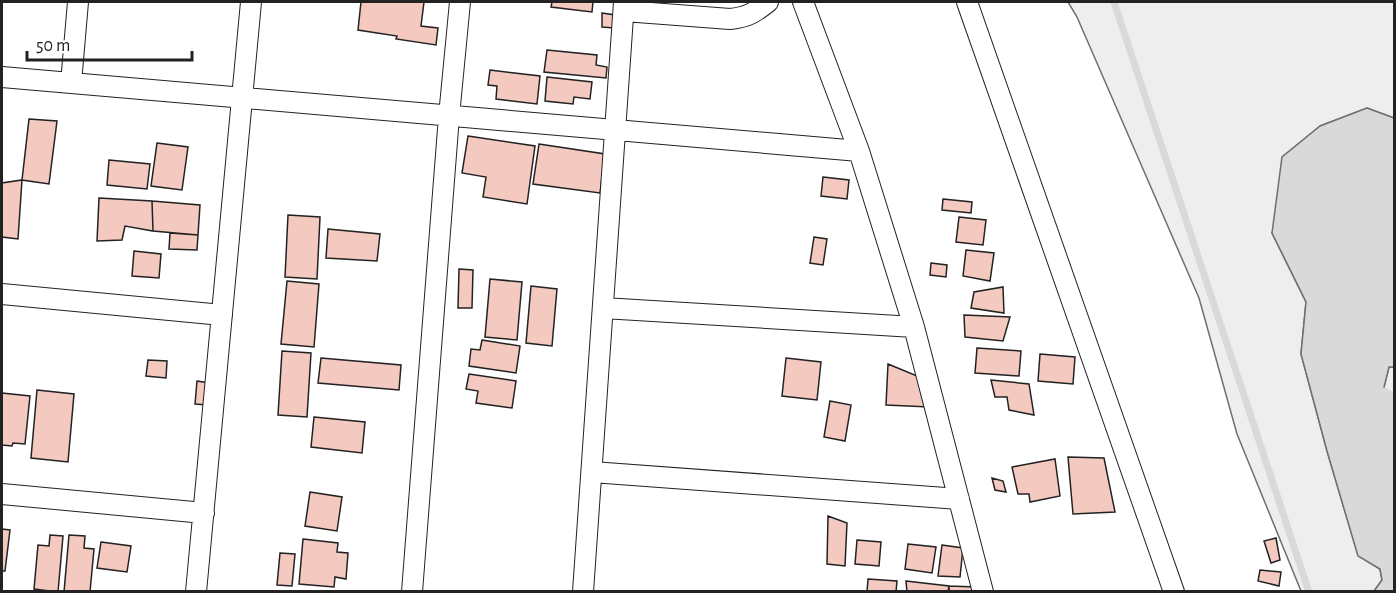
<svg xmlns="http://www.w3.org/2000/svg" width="1396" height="593" font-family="'Alegreya Sans',sans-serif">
<rect width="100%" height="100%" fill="#fff"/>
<!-- green -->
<path fill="#eee" stroke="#6f6f6f" stroke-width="1.5" d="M1068,2h326v116l-27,-10 -47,18 -48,107 34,69 -5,52 26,97 31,104 22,14 2,11 -8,11h-73l-64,-157 -38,-136 -122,-281z
M1389,367h5v30l-11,-6z"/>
<!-- water -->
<path fill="#d9d9d9" stroke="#6f6f6f" stroke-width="1.5" d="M1367,108l27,10v249h-5l-6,24 11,6v194h-20l8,-11 -2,-11 -22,-13 -31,-105 -26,-97 5,-52 -34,-69 10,-76 38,-31z"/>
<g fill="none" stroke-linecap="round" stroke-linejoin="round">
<!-- stream -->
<path stroke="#d9d9d9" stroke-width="7" d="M1114,2l195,590
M1383,391l11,5"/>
</g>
<!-- building -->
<path fill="#f3c9c0" stroke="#222" stroke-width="1.5" d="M361,2h63l-3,24 17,2 -2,17 -40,-6 1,-3 -39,-6z
M552,2h41l-1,10 -41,-5z
M602,13l13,2 -1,13 -12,-1z
M547,50l50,5 -1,10 11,2 -1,11 -62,-6z
M490,70l50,6 -3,28 -41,-5 1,-13 -9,-1z
M547,77l45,5 -2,17 -16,-2 -1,7 -28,-3z
M29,119l28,2 -8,63 -27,-4z
M468,136l67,10 -8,58 -44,-7 3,-20 -24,-4z
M157,143l31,4 -6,43 -31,-4z
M539,144l66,10 -5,39 -67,-9z
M109,160l41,4 -3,25 -40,-4z
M823,177l26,3 -2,19 -26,-3z
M22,180l-4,59 -16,-2v-54z
M99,198l53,3 1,30 -28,-5 -3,14 -25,1z
M943,199l29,3 -1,11 -29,-3z
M152,201l48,4 -2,30 -45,-4z
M288,215l32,2 -3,62 -32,-2z
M959,217l27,3 -3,25 -27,-3z
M328,229l52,5 -3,27 -51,-3z
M170,233l28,2 -1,15 -28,-1z
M814,237l13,2 -4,26 -13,-2z
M966,250l28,3 -4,28 -27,-5z
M134,251l27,3 -2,24 -27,-2z
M931,263l16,2 -1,12 -16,-2z
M459,269l14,1 -1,38h-14z
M490,279l32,3 -5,58 -32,-3z
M287,281l32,3 -5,63 -33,-3z
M531,286l26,3 -5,57 -26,-3z
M1003,287l1,26 -33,-5 3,-16z
M964,315l46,2 -7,24 -38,-4z
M482,340l38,6 -4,27 -47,-7 2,-17 9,1z
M977,348l44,3 -2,25 -44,-3z
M282,351l29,2 -4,64 -29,-2z
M1040,354l35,3 -2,27 -35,-3z
M321,358l80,7 -2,25 -81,-7z
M786,358l35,4 -4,38 -35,-4z
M148,360l19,1 -1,17 -20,-2z
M888,364l34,14 7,29 -43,-2z
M469,374l47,7 -4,27 -36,-5 2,-12 -12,-2z
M991,380l38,4 5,31 -25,-5 -2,-13h-12z
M197,381l12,2 -2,22 -12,-1z
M37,390l37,4 -6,68 -37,-4z
M2,393l28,3 -5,48 -12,-1 -1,3 -10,-1z
M830,401l21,4 -6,36 -21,-4z
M314,417l51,5 -3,31 -51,-6z
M1068,457l36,1 11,54 -42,2z
M1055,459l5,37 -30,6 -1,-8h-11l-6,-27z
M992,478l11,3 3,11 -11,-2z
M310,492l32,5 -5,34 -32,-5z
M828,516l19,7 -2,43 -18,-2z
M2,529l8,1 -5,41h-3z
M50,535l13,1 -5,56 -24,-3 4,-44 11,1z
M69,535l16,1 -1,12 10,1 -4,43h-26z
M1276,538l4,22 -9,3 -7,-22z
M303,539l35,4 -1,9 11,1 -2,26 -11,-2 -1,10 -35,-3z
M857,540l24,2 -2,24 -24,-2z
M101,542l30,4 -4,26 -30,-4z
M908,544l28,3 -4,26 -27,-4z
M942,545l21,3 -3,29 -22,-1z
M280,553l15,1 -3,32 -15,-1z
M1260,570l21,2 -2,14 -21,-5z
M868,579l29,2 -1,11h-29z
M906,581l43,5 -1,6h-41z
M949,586l28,1v5h-28z"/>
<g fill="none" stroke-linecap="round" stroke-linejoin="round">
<!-- street casing -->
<g stroke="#222" stroke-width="22">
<path id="street" d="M803,2l56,149 55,176 69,265
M967,2l207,590
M624,11l106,8c18,-2 24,-6 38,-17
M2,77l857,74
M71,83l7,-81
M2,294l220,21
M603,308l311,19
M592,472l367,27
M2,494l202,19
M196,592l55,-590
M412,592l37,-476 11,-114
M583,592l41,-590"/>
</g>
<!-- street -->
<use href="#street" stroke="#fff" stroke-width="20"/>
</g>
<!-- border -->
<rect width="1396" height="593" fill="none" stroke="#222222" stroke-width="6"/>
<!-- scale -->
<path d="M27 51v9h165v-9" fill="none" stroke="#222222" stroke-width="3"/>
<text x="36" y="51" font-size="18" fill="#222222" stroke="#ffffff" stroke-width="4.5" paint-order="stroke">50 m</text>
</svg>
